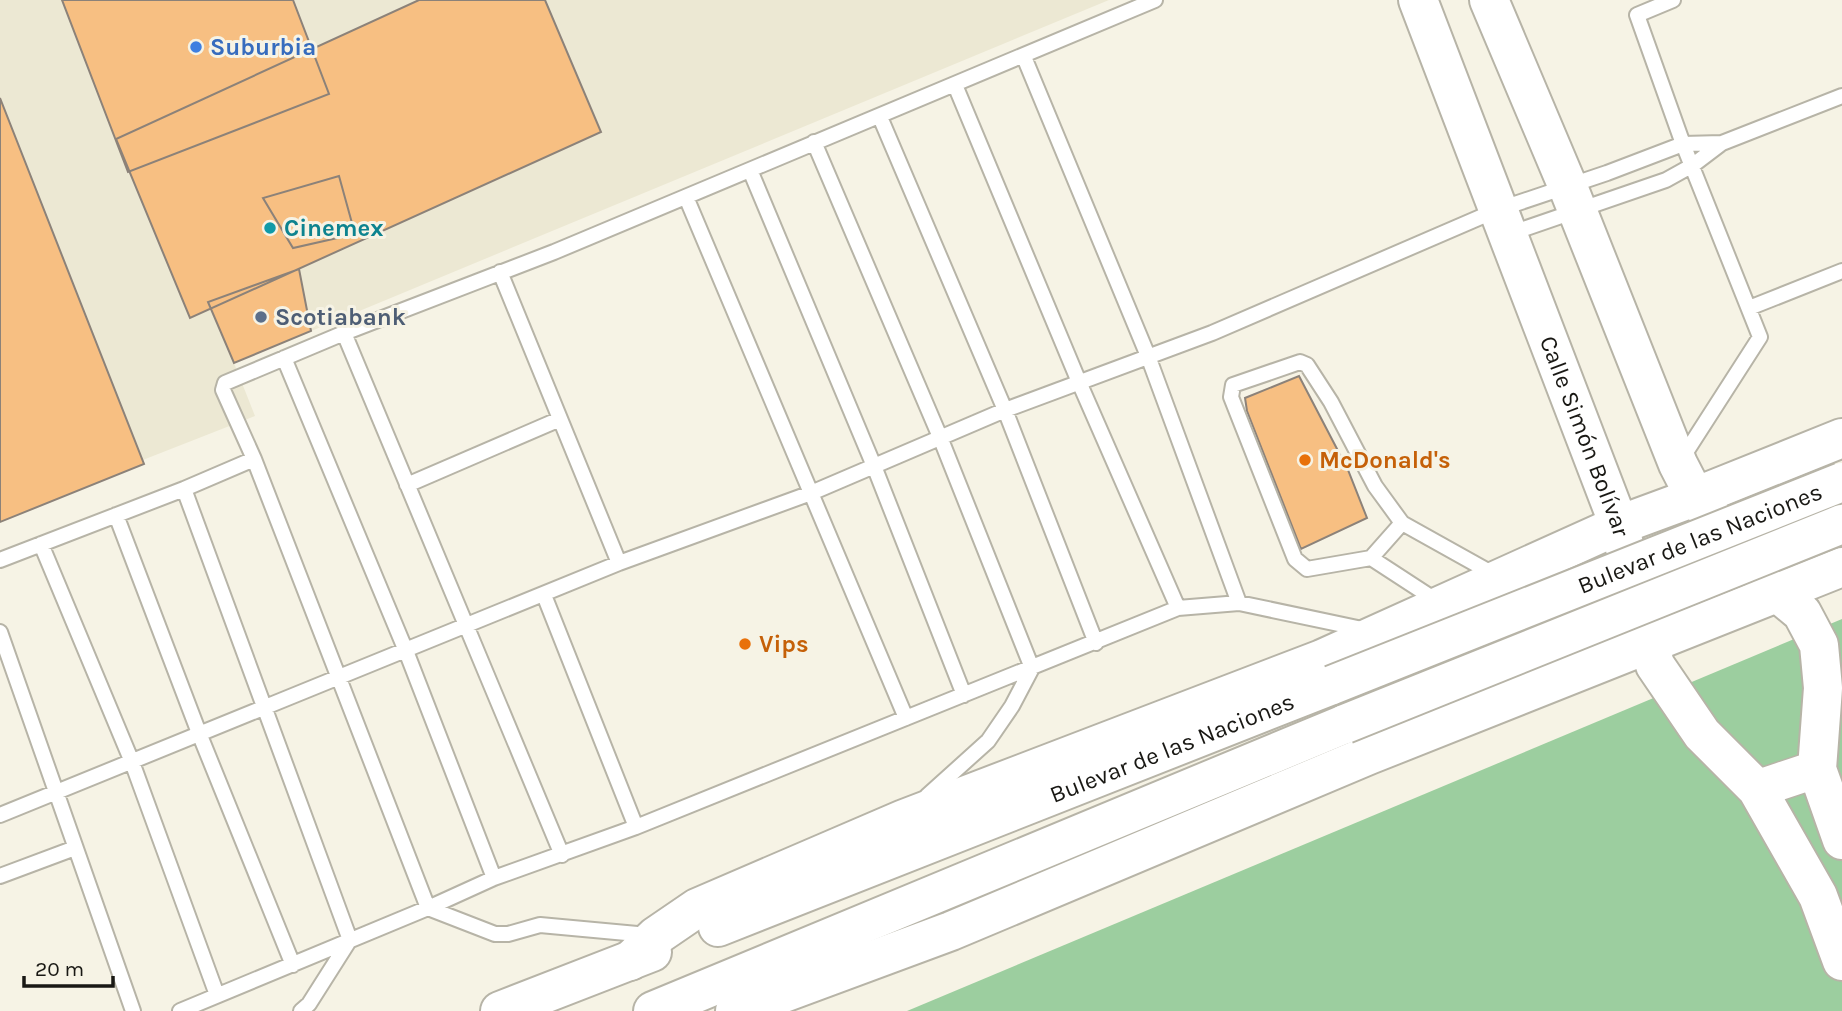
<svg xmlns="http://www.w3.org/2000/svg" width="1842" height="1011" font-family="Karla,sans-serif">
<rect width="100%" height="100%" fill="#f6f3e5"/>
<!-- built -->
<path fill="#ece8d3" d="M0,0h1109l-875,363 21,53 -255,100z"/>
<!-- green -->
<path fill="#9cce9f" d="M1842,619v392h-935z"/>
<!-- building -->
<path fill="#f7bf82" stroke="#8c8279" stroke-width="2" d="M62,0h231l36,94 -201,78z
M419,0h126l56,132 -411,186 -74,-179z
M0,98l144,366 -144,58z
M339,176l16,58 -62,14 -30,-50z
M299,269l12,62 -77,32 -26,-61z
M1299,376l49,94 19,48 -66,31 -54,-138 -2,-13z"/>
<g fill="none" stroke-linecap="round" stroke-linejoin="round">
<!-- service casing -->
<g stroke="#b7b4a7" stroke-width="18">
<path id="service" d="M1673,0l-36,15 46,129 77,193 -79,123
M1024,57l124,299 91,247
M955,85l124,297 99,226
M880,117l125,293 91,233
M814,142l126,295 92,231 -20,38 -24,35 -61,55
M750,170l124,296 90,229
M686,197l220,521
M1509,234l157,-54 27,-15 29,-22 120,-47
M500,272l119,291
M1749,308l93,-37
M344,333l218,522
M284,358l122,293 88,227
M407,485l153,-66
M184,489l166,451
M116,515l83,218 94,232
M41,544l91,218 85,233
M1371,558l31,-35
M0,560l184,-71 70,-30 -31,-69 2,-7 119,-50 210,-81 601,-252
M544,595l92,232
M1437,601l-66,-43 -64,11 -12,-10 -64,-162 2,-12 67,-23 7,3 24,37 44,84 27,37 95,53
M0,632l133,379
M0,815l619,-252 192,-70 194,-83 207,-77 285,-123 110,-37 76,-29 39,-1
M0,876l75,-28
M428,908l66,-30 142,-51 542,-219 61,-5 128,27
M428,908l67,26h13l32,-9 108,10
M180,1011l248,-103 -174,-449
M301,1011l8,-7 40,-63"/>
</g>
<!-- tertiary casing -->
<g stroke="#b7b4a7" stroke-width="40">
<path id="tertiary" d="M1757,789l60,-20"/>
</g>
<!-- secondary casing -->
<g stroke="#b7b4a7" stroke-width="42">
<g id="secondary">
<path id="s1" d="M1418,0l201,525 36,140 47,69 55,55 61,107 24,65"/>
<path d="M1489,0l79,187 110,277 17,33 83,96 24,20 17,32 4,43 -6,81 25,71"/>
</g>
</g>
<!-- primary casing -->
<g stroke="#b7b4a7" stroke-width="42">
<g id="primary">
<path id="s2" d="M718,927l614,-242"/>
<path d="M630,961l26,-25 41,-28 207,-89 418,-160 297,-134 76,-28 147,-59"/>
<path d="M500,1011l152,-59"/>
<path d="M653,1011l692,-287"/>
<path d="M735,1011l216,-80 418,-176 473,-188"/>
</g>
</g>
<!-- service -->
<use href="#service" stroke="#fff" stroke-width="14"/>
<!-- tertiary -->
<use href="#tertiary" stroke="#fff" stroke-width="37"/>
<!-- secondary -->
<use href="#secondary" stroke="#fff" stroke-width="38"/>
<!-- primary -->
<use href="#primary" stroke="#fff" stroke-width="38"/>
<!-- primary-bridge casing -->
<g stroke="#b7b4a7" stroke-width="42" stroke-linecap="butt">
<g id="primary-bridge">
<path id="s3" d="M1332,685l510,-203"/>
<path d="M1345,724l497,-200"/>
</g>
</g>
<!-- primary-bridge -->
<use href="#primary-bridge" stroke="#fff" stroke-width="38"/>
</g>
<!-- markers -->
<circle fill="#3f7fe0" stroke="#f6f3e5" stroke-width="2.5" cx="196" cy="47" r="7"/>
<circle fill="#0f9aa8" stroke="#f6f3e5" stroke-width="2.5" cx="270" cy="228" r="7"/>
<circle fill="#5c6f8a" stroke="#f6f3e5" stroke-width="2.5" cx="261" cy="317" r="7"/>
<g fill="#e8710a" stroke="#f6f3e5" stroke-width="2.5">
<circle cx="1305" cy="460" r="7"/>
<circle cx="745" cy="644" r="7"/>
</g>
<g text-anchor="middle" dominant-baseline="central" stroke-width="6" stroke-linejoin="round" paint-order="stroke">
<!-- shop labels -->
<g font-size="24" font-weight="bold" fill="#366cbe" stroke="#f6f3e5" text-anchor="start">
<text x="210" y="47">Suburbia</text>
</g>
<!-- culture labels -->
<g font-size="24" font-weight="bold" fill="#0d838f" stroke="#f6f3e5" text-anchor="start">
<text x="284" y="228">Cinemex</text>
</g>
<!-- service labels -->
<g font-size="24" font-weight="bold" fill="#4e5e75" stroke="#f6f3e5" text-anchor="start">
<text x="275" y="317">Scotiabank</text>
</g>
<!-- street labels -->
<g font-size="24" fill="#191814" stroke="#f6f3e5">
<text stroke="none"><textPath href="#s1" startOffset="467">Calle Simón Bolívar</textPath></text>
<text stroke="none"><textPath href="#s3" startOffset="396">Bulevar de las Naciones</textPath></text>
<text stroke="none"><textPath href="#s2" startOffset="488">Bulevar de las Naciones</textPath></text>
</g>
<!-- food labels -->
<g font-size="24" font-weight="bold" fill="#c56008" stroke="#f6f3e5" text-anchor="start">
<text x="1319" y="460">McDonald's</text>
<text x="759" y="644">Vips</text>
</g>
</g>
<!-- scale -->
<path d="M24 976v10h89v-10" fill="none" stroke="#191814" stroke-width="3.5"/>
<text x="35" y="976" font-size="21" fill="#191814" stroke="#f6f3e5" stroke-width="5" paint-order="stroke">20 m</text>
</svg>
